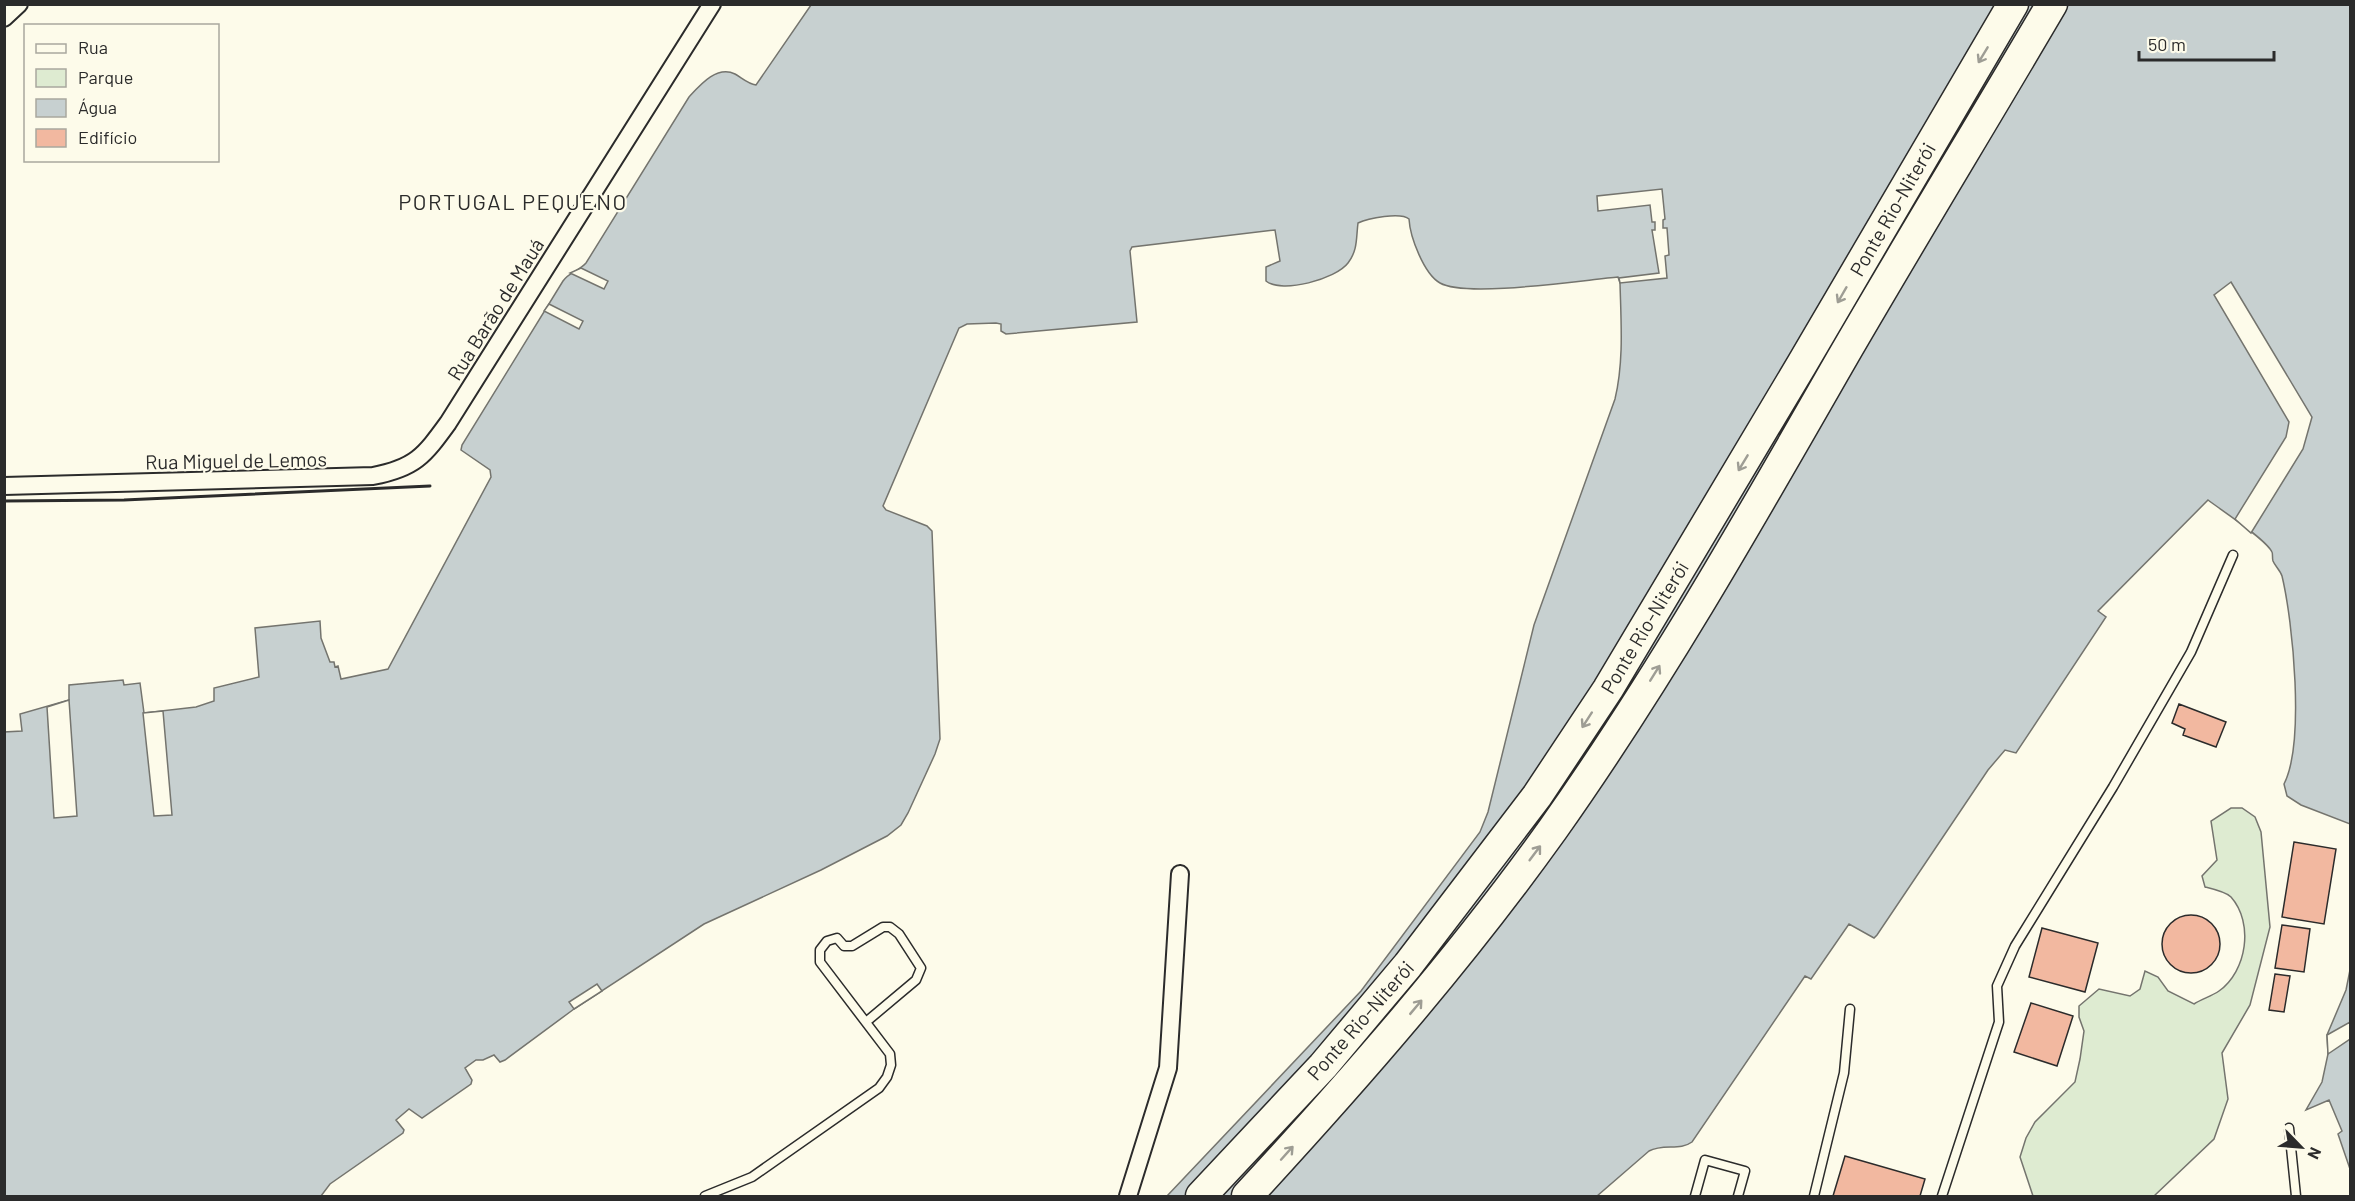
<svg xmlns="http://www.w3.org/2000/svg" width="2355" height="1201" font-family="Barlow,sans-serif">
<rect width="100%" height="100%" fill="#fdfbea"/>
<!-- green -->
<path fill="#deebd1" stroke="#74746e" stroke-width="1.5" d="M2231,808h11l13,9 6,15 9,95 -20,78 -28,48 6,46 -14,40 -60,57h-121l-13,-39 6,-19 9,-16 40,-40 5,-23 4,-28 -5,-14v-11l20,-17 31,7 10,-7 5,-18 13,6 10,14 26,13c8,-5 18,-8 25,-13 28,-20 35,-68 12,-94 -5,-5 -18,-8 -26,-10l-3,-11 15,-16 -6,-39z"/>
<!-- water -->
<path fill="#c7d0d0" stroke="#74746e" stroke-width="1.5" d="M811,5h1539v819l-49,-19 -14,-9 -3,-12c21,-41 9,-162 -2,-208 -2,-6 -7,-10 -9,-15 -1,-3 0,-7 -1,-9 -6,-13 -51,-42 -64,-52l-110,111 8,6 -90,136 -11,-3 -17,20 -111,165 -3,3 -25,-14 -38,55 -6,-3 -113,166c-12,9 -29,1 -43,9l-52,45h-430l194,-205 119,-159 8,-20 46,-187 81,-226c9,-38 6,-77 5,-116l-2,-6c-35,3 -152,21 -178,6 -16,-9 -30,-46 -31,-64 -8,-7 -41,-1 -51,4 -2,15 0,27 -10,40 -12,16 -66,31 -82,18v-14l14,-6 -5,-31 -143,17 -2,4 7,71 -131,12 -5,-3v-7l-5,-1 -29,1 -8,4 -76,178 3,4 41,16 5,5 8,208 -5,15 -27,59 -7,12 -14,11 -66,34 -117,54 -130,85 -69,51 -5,2 -6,-7 -11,5h-7l-11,8 7,12 -1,4 -49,34 -13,-9 -13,11 8,10 -1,3 -73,51 -9,12h-316l-1,-464 18,-1 -2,-17 49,-14v-15l54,-5 1,5 16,-2 4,30 52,-6 18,-6v-13l45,-11 -4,-49 65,-7 1,17 9,24h4l1,5 3,-1 3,13 47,-10 103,-192 -1,-7 -29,-20 1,-5 101,-164c6,-9 16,-10 23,-18l103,-166c11,-12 28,-32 46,-23 7,4 13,10 21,11z
M2350,970v199l-12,-35 4,-3 -13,-31 -23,10 16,-28 6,-28 -1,-19 19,-45z"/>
<!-- pier -->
<path fill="#fdfbea" stroke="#74746e" stroke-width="1.5" d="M1662,189l3,30 -2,1v8h4l2,27 -4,1 2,22 -47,5 -1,-5 40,-5 -7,-43h3v-8h-3l-2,-17 -52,6 -1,-15z
M581,268l27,13 -4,8 -34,-16z
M2231,282l81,135 -9,32 -52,84 -16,-14 51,-82 3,-15 -75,-127z
M549,304l34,17 -4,8 -35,-18z
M69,700l8,116 -23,2 -7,-111z
M163,711l9,104 -18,1 -11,-103z
M597,984l5,7 -28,18 -5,-7z
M2350,1022v17l-22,15 -1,-19z"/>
<!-- building -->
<path fill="#f2b8a0" stroke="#2b2b2b" stroke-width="1.5" d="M2179,704l47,18 -10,25 -33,-12 2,-6 -13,-6z
M2294,842l42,7 -12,75 -42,-7z
M2162 944a29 29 0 1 1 58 0a29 29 0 1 1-58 0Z
M2282,925l28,4 -6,43 -29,-4z
M2042,928l56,15 -13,49 -56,-15z
M2275,974l15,2 -6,36 -15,-2z
M2031,1003l42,13 -16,50 -43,-14z
M1845,1156l80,23 -5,17h-87z"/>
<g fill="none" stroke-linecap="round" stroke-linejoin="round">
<!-- lane casing -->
<g stroke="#2b2b2b" stroke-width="11">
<path id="lane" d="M2289,1128l7,68
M705,1196l47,-19 127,-89 8,-11 4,-12 -1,-11 -70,-92v-12l7,-9 10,-3 7,8h8l31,-19h7l9,7 22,34 -5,12 -50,42
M1695,1196l10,-36 40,11 -7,25
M1814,1196l30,-123 6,-64
M1942,1196l57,-174 -2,-36 18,-40 98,-159 78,-135 42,-97"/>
</g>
<!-- street casing -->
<g stroke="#2b2b2b" stroke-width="20">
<path id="street" d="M4,18l15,-14
M4,486l369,-10c42,-8 51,-20 75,-53l264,-419
M1128,1196l40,-128 12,-194"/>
</g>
<!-- highway casing -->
<g stroke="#2b2b2b" stroke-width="33">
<path id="highway" d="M1201,1196l122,-130 85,-101 129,-169 71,-107 194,-325 211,-360
M1247,1196c108,-117 213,-237 306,-367 106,-150 197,-310 288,-469 69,-119 141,-237 211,-356"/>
</g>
<!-- lane -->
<use href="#lane" stroke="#fdfbea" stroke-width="8"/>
<!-- street -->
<use href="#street" stroke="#fdfbea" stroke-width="16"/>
<!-- highway -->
<use href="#highway" stroke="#fdfbea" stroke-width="30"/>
<!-- wall -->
<path stroke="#2b2b2b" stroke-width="3" d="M4,501l120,-1 306,-14"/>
</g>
<!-- one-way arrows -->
<defs><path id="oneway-shaft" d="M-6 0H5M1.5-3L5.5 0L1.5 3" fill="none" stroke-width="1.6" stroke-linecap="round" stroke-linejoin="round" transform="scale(1.5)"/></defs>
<g stroke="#9e9d94">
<use href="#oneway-shaft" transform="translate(1983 55) rotate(121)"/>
<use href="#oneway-shaft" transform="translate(1842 295) rotate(120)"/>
<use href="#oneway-shaft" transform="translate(1743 463) rotate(121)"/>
<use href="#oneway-shaft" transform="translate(1655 673) rotate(-58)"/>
<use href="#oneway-shaft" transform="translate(1587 720) rotate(123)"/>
<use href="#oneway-shaft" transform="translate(1535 853) rotate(-53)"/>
<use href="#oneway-shaft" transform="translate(1416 1007) rotate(-50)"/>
<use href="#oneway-shaft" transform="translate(1287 1153) rotate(-48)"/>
</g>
<g text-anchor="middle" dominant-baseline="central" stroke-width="4.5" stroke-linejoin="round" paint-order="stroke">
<!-- street labels -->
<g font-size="20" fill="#2b2b2b" stroke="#fdfbea">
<text transform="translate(1892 209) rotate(-60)">Ponte Rio-Niterói</text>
<text transform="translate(495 309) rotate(-58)">Rua Barão de Mauá</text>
<text transform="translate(236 460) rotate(-1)">Rua Miguel de Lemos</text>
<text transform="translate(1644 627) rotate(-59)">Ponte Rio-Niterói</text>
<text transform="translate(1360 1020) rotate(-49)">Ponte Rio-Niterói</text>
</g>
<!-- quarter labels -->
<g font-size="22" letter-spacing="1.5" fill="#2b2b2b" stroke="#fdfbea">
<text x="513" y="201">PORTUGAL PEQUENO</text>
</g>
</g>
<!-- border -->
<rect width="2355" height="1201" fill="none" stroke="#2b2b2b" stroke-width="12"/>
<!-- legend -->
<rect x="24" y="24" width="195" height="138" fill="#fdfbea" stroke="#a9a89e" stroke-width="1.5"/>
<rect x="36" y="44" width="30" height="9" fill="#fdfbea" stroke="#a9a89e" stroke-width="1.5"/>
<text x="78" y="54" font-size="18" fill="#2b2b2b">Rua</text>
<rect x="36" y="69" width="30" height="18" fill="#deebd1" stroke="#a9a89e" stroke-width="1.5"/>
<text x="78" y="84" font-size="18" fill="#2b2b2b">Parque</text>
<rect x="36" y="99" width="30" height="18" fill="#c7d0d0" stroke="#a9a89e" stroke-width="1.5"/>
<text x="78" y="114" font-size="18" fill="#2b2b2b">Água</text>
<rect x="36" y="129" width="30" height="18" fill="#f2b8a0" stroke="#a9a89e" stroke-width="1.5"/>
<text x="78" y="144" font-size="18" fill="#2b2b2b">Edifício</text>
<!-- north arrow -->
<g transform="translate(2301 1147) rotate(115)" stroke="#fdfbea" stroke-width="4.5" paint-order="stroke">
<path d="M0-4.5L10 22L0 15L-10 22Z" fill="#2b2b2b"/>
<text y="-9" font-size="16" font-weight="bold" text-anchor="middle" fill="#2b2b2b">N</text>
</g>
<!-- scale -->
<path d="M2139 51v9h135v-9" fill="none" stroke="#2b2b2b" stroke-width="3"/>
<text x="2148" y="51" font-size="18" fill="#2b2b2b" stroke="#fdfbea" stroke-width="4.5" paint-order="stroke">50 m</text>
</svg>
